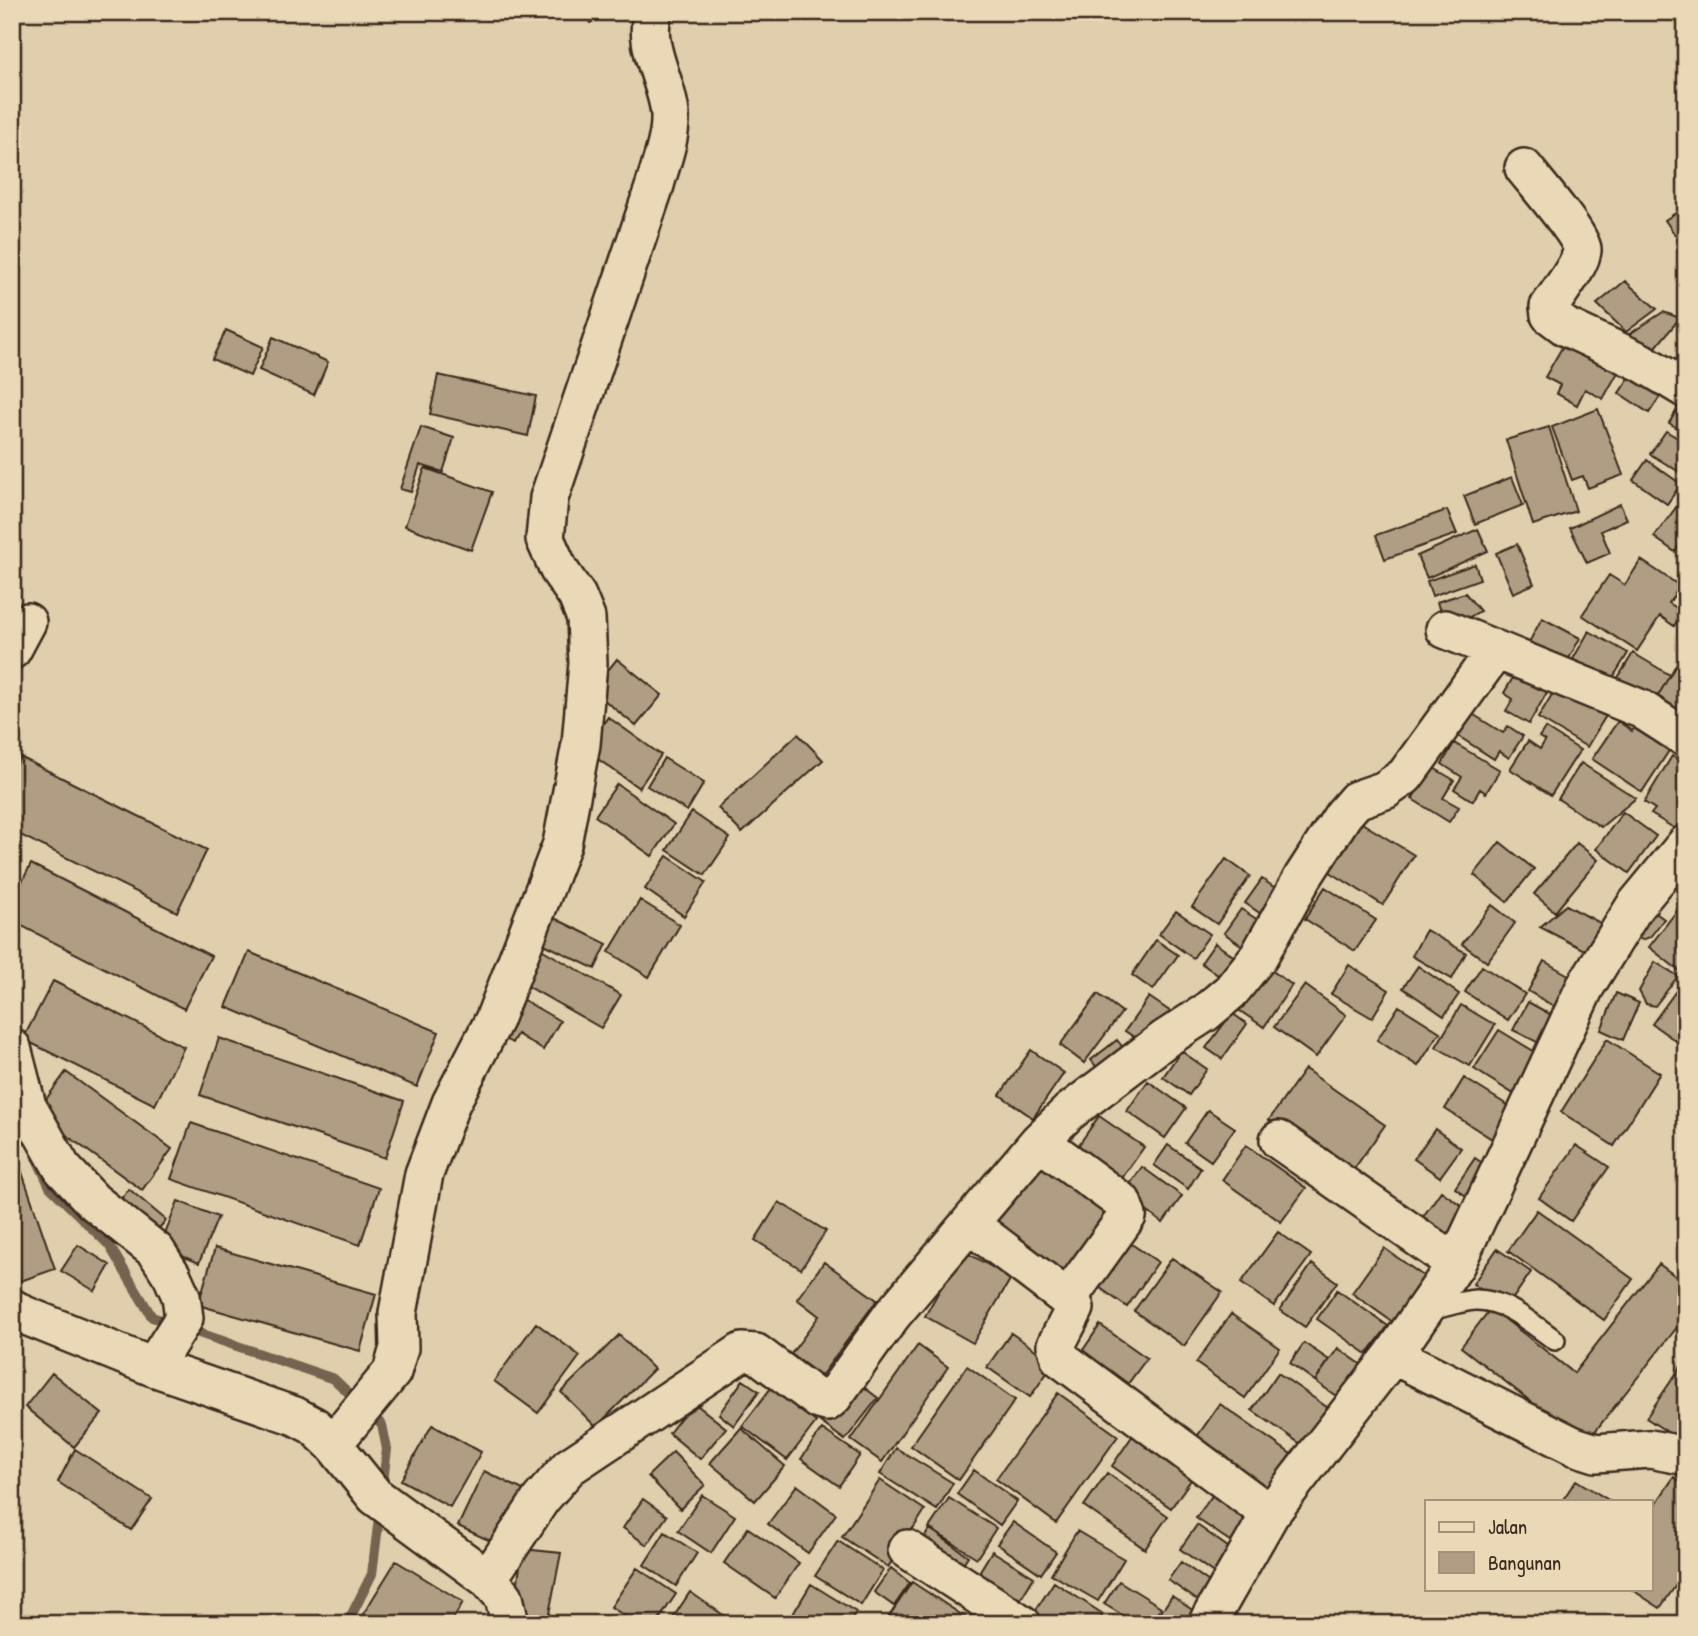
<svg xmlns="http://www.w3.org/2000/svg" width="1698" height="1636" font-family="'Patrick Hand',sans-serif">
<rect width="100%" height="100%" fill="#e0cead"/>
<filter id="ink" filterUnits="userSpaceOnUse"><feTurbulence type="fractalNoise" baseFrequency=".0143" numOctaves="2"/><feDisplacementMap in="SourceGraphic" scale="14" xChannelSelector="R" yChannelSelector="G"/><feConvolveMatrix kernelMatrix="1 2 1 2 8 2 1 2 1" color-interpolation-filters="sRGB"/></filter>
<g filter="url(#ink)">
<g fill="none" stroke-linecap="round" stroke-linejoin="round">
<!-- stream -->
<path stroke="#74624f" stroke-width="10" d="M35,1155l15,32 59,58 43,72 182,62 48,46 5,24 -5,41
M347,1624l25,-50 8,-64"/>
</g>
<!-- building -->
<path fill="#b09d83" stroke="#3b2a1e" stroke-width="2" d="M584,12h27l-21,11z
M1686,206v45l-21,-31z
M1625,281l32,28 -31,23 -29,-28z
M1663,312l17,6 -28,34 -33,-11z
M226,330l37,17 -13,29 -38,-17z
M273,337l55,25 -14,33 -55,-25z
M1568,337l53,30 -18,32 -18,-10 -8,16 -21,-12 4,-8 -15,-8z
M438,375l98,21 -8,40 -98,-22z
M1631,375l30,20 -12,18 -30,-20z
M1685,397h1v36l-17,-10z
M1598,409l25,66 -35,13 -5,-12 -11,4 -20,-53z
M421,427l33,11 -11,34 -23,-7 -9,27 -11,-3z
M1549,427l27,84 -43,14 -27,-85z
M1666,431l20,12v33l-36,-22z
M1647,460l34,24 -14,20 -34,-24z
M425,468l67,24 -21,58 -66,-24z
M1512,477l11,28 -48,19 -11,-28z
M1686,494v59l-8,-6 -3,5 -21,-15z
M1620,504l7,15 -26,12 9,22 -23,10 -17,-35z
M1447,510l10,24 -72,25 -9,-24z
M1478,529l10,22 -61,27 -10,-22z
M1517,544l17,40 -21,9 -17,-40z
M1641,560l39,26 -11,17 14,9 -9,14 -14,-10 -23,35 -55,-36 27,-40 16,10z
M1475,564l5,15 -48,17 -5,-15z
M1465,593l15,18 -23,13 -17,-12 -3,-10z
M1542,618l38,20 -16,30 -38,-20z
M1589,631l39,22 -19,31 -40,-18z
M1633,653l37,22 -19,33 -38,-22z
M1681,656l5,2v71l-35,-21z
M617,659l45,36 -26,31 -44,-36z
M1521,664l29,23 -21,37 -23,-13 7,-12 -9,-6z
M1560,681l50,28 -23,38 -49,-29z
M1466,710l37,23 5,-7 15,10 -14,22 -10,-7 -5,8 -42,-27z
M608,717l53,38 -22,33 -54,-38z
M1639,720l35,23 -32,49 -50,-33 26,-38 14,10z
M1545,728l35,22 -29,45 -41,-26 18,-28 12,8 5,-8 -6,-4z
M798,734l25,26 -81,73 -24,-25z
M1454,743l46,27 -14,23 -6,-4 -7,12 -19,-12 8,-12 -20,-13z
M1672,756l14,8 -8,13 8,5v45l-4,6 -31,-19 4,-5 -11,-7z
M20,757l187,93 -30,62 -165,-81v-59z
M664,758l40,25 -17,28 -40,-25z
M1581,763l55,35 -35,29 -43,-28z
M1432,767l22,13 -11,18 16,9 -10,15 -37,-23z
M617,784l57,40 -22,32 -57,-40z
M692,812l38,26 -25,37 -38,-25z
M1623,812l33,24 -27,37 -33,-24z
M1357,820l57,35 -31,50 -56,-35z
M1500,842l34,27 -27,33 -33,-27z
M1577,843l21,17 -43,52 -21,-18z
M667,856l39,26 -22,34 -39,-27z
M1226,859l24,17 -33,48 -25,-17z
M31,864l180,92 -27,53 -172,-88v-20z
M1262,879l28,19 -17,24 -28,-19z
M1325,887l51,33 -21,31 -50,-32z
M1686,899v77l-37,-29z
M640,900l40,25 -31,52 -40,-25z
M1492,905l23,18 -28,39 -25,-18z
M1566,905l36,19 -14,28 -48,-25z
M1647,907l17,12 -14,18 -8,3 -14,-9z
M1241,909l23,15 -17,25 -23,-16z
M1176,911l34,23 -17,24 -34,-24z
M548,915l59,29 -12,25 -59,-29z
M1426,930l40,23 -14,26 -40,-23z
M1156,940l22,15 -25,35 -21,-15z
M1215,943l28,20 -14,20 -28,-20z
M536,946l85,49 -20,33 -84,-48z
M249,952l190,80 -22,55 -191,-80z
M1544,961l35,20 -17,30 -34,-20z
M1655,962l23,14 -23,30 -9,-2 -7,-13z
M1349,965l40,25 -17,28 -41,-24z
M1418,966l41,28 -15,22 -41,-28z
M1482,966l43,28 -17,26 -43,-28z
M1267,967l25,18 -28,42 -27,-18z
M1686,977v66l-3,3 -31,-22z
M53,981l131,66 -29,58 -132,-66z
M1305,985l41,30 -30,42 -42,-30z
M1616,993l23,10 -16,37 -22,-10z
M1098,994l24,18 -38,51 -24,-18z
M1149,997l22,15 -24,34 -22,-15z
M520,998l40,23 -17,29 -26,-16 -5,9 -14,-8z
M1528,1002l29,16 -14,27 -30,-15z
M1461,1005l34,20 -25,41 -34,-19z
M1399,1006l41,26 -22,34 -41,-26z
M1232,1013l15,11 -25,35 -16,-11z
M1499,1030l46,28 -25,40 -46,-29z
M219,1038l185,63 -19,57 -185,-63z
M1607,1039l53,34 -46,73 -53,-34z
M1117,1040l16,20 -26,20 -16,-20z
M1031,1050l33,23 -31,45 -33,-23z
M1181,1051l26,18 -18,26 -26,-18z
M1305,1069l80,56 -36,51 -80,-56z
M66,1072l106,77 -30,41 -106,-77z
M1464,1078l48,30 -20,31 -47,-30z
M1148,1081l38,27 -21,30 -38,-27z
M1208,1110l27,18 -24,33 -26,-18z
M1099,1116l45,31 -22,31 -44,-32z
M191,1123l188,65 -19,57 -189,-66z
M1435,1129l26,19 -21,29 -26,-18z
M12,1143l43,126 -43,15z
M1168,1145l33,23 -13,21 -34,-24z
M1246,1145l60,43 -25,34 -59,-42z
M1576,1145l33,22 -38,54 -32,-23z
M1475,1158l22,15 -21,30 -21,-15z
M1037,1161l75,51 -45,68 -76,-52z
M1142,1167l40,29 -19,27 -40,-29z
M129,1189l37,31 -17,20 -37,-31z
M1441,1191l27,19 -22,31 -26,-20z
M178,1201l40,16 -19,46 -39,-16z
M779,1202l47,29 -25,38 -46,-29z
M1537,1210l96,69 -29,41 -96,-69z
M1278,1232l33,23 -37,51 -33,-23z
M1127,1241l31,21 -31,45 -31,-22z
M78,1245l32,20 -15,26 -34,-20z
M215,1248l161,46 -16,57 -162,-46z
M1384,1248l42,30 -32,45 -42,-30z
M1497,1249l34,23 -24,35 -34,-23z
M962,1250l49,28 -38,65 -48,-27z
M1172,1258l50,34 -38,54 -50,-35z
M824,1262l53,38 -56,76 -30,-22 28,-38 -22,-17z
M1312,1264l25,18 -32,45 -25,-17z
M1659,1264l27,20v32l-101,128 -124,-97 30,-39 83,65z
M1337,1290l51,36 -21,28 -50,-35z
M1231,1314l49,34 -35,50 -49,-35z
M536,1323l44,33 -42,57 -44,-32z
M1100,1325l47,33 -20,27 -46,-32z
M1011,1333l43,30 -24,34 -43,-30z
M619,1335l35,34 -58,58 -35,-35z
M1304,1343l25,17 -14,21 -25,-18z
M918,1345l30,22 -66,95 -31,-22z
M1338,1348l24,17 -23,33 -24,-17z
M1686,1359v85l-40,-26z
M967,1366l48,34 -56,80 -48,-34z
M52,1373l50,41 -28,33 -49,-40z
M1278,1373l53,37 -26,37 -53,-37z
M852,1378l26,20 -33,42 -26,-19z
M743,1380l16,11 -25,35 -15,-12z
M771,1388l45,34 -29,38 -45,-34z
M1058,1393l60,43 -62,87 -60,-44z
M693,1402l33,26 -26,31 -31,-26z
M1220,1404l71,50 -29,40 -71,-49z
M432,1425l49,27 -31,55 -49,-27z
M741,1428l44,38 -30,35 -45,-38z
M822,1429l38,26 -21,31 -38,-27z
M1133,1435l60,42 -22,31 -59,-42z
M896,1448l57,35 -16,27 -57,-36z
M75,1449l77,50 -21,31 -73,-48z
M673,1452l32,33 -25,24 -32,-33z
M974,1470l43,31 -17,24 -43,-31z
M484,1471l41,20 -26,54 -41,-19z
M1107,1473l61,43 -23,33 -61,-43z
M1674,1477l12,8v86l-26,37 -29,-19h20v-78z
M880,1480l45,30 -37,57 -46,-30z
M1576,1480l34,21h-48z
M797,1485l39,29 -28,39 -40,-29z
M1217,1489l41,29 -21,28 -41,-28z
M702,1495l33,21 -24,37 -33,-22z
M949,1498l47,30 -19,30 -48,-30z
M643,1499l24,17 -20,29 -24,-17z
M1013,1522l43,30 -15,22 -44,-30z
M1197,1525l35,25 -17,24 -35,-25z
M748,1528l51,35 -24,35 -51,-35z
M930,1529l38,27 -15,22 -38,-27z
M1077,1531l47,28 -26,42 -47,-27z
M665,1532l32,21 -21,33 -32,-21z
M838,1541l45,29 -22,35 -46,-29z
M522,1549l39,4 -14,71 -34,-1z
M992,1551l42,26 -14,23 -42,-26z
M396,1561l67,41 -13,22h-93z
M1181,1562l42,30 -13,17 -42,-29z
M637,1568l39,26 -20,30h-19l-26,-17z
M891,1568l19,15 -16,23 -20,-14z
M1119,1581l42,26 -10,17h-14l-33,-20z
M912,1582l56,37 -3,5h-81z
M1054,1582l49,32 -6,10h-53l-12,-8z
M811,1584l45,28 -7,12h-62z
M690,1592l42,29 -2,3h-61z
M1172,1596l32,22 -5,6h-46z"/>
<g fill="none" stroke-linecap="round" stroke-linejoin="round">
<!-- lane casing -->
<g stroke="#3b2a1e" stroke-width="24">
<path id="lane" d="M1425,1311c17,-3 34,-10 50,-11 30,-1 57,24 80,40"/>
</g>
<!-- street casing -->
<g stroke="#3b2a1e" stroke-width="42">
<path id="street" d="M1524,168c11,14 56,66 58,81 2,11 -25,46 -33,58l1,8 16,12 75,35 45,27
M1445,629l196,80 45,29
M12,650l15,-28
M12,1048l15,58 35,62 31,33 63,50 16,25 9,20 3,22 -31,49
M1279,1140l177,124
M1039,1141l83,61 5,14 -59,82
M969,1224l104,79 2,5 -19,37 4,13 210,156
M12,1308l12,7 129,52 142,49 19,10 19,18 42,52 113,83 16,18 6,27
M1393,1355l181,91 22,7 54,-4 36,7
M333,1444l59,-72 7,-24 -1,-35 26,-139 27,-71 43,-83 68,-176 19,-100 7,-81 -2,-45 -9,-22 -18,-26 -14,-31 4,-41 106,-313c6,-22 16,-47 15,-70 -2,-33 -28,-69 -17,-103
M907,1549l115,75
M488,1579l53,-80 28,-32 173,-115 14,1 63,47 8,2 6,-5 59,-82 147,-174 30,-29 96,-73 40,-26 26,-22 28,-35 44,-79 40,-62 13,-15 29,-10 20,-14 91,-126
M1207,1624l63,-110 123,-159 63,-91 129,-277 50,-81 51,-62"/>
</g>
<!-- lane -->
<use href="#lane" stroke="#ebd8b6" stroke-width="19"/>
<!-- street -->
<use href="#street" stroke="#ebd8b6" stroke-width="37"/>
</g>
</g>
<!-- margin -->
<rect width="1698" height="1636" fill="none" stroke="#ebd8b6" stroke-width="42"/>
<rect x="21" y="21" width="1656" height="1594" fill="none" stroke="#3b2a1e" stroke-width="2.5" filter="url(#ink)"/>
<!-- legend -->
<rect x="1425" y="1500" width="228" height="91" fill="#ebd8b6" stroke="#a59279" stroke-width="2"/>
<rect x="1439" y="1522" width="35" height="10" fill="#ebd8b6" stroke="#a59279" stroke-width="2"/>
<text x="1488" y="1534" font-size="21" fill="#3b2a1e">Jalan</text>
<rect x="1439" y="1552" width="35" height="21" fill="#b09d83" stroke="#a59279" stroke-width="2"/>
<text x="1488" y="1570" font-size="21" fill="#3b2a1e">Bangunan</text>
</svg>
